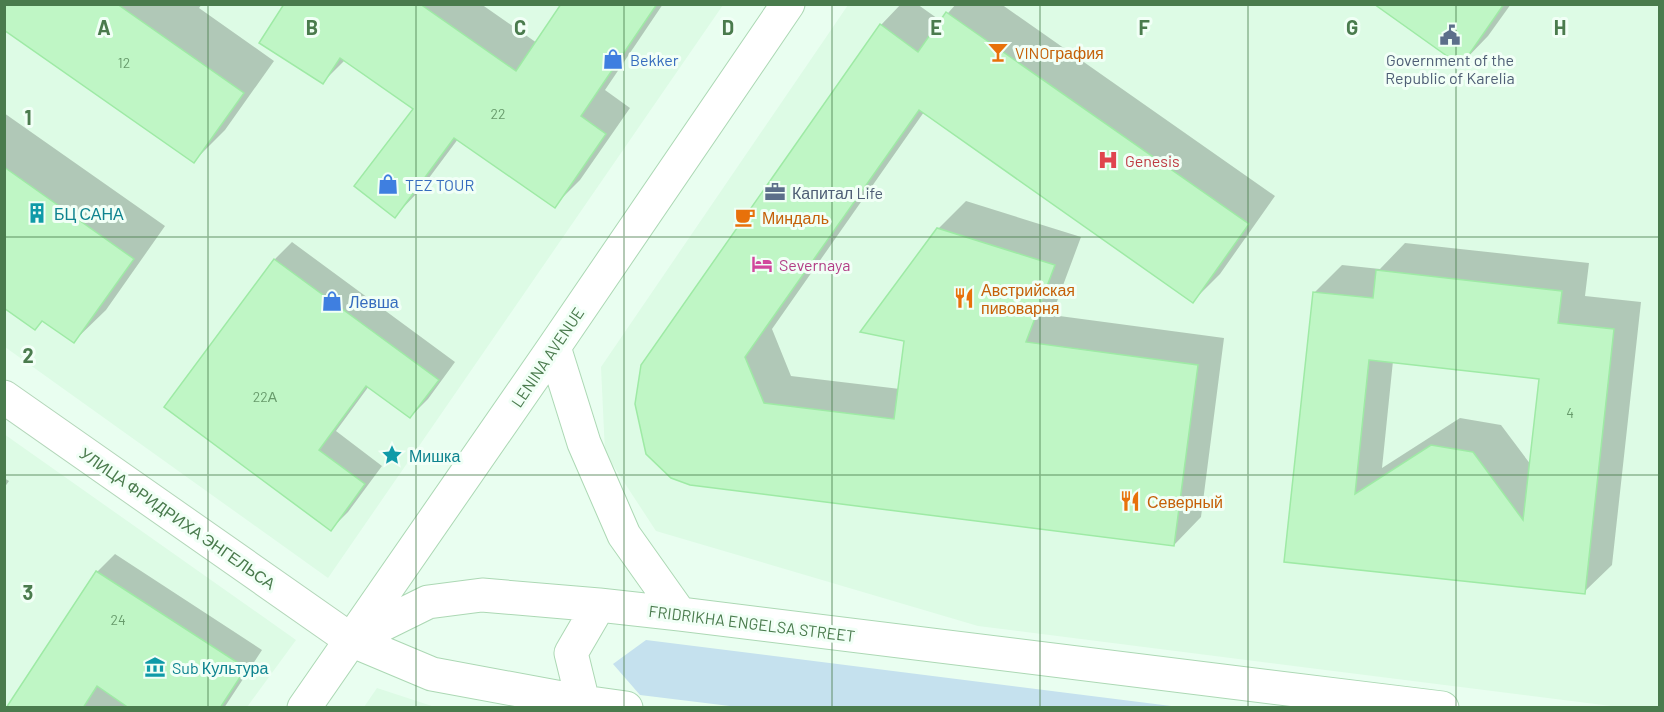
<svg xmlns="http://www.w3.org/2000/svg" width="1664" height="712" font-family="Barlow,sans-serif">
<rect width="100%" height="100%" fill="#e9fef0"/>
<!-- residential -->
<path fill="#ddfbe5" d="M5,5h718l-395,573 -323,-231z
M848,5h811v702h-40l-641,-81 -322,-95 -51,-78 -4,-86z
M4,434l292,206 -49,67h-242z
M377,688l58,19h-71z"/>
<!-- green -->
<path fill="#c5e1ee" d="M646,640l533,67 -433,1 -106,-13 -27,-31z"/>
<!-- shadow -->
<path fill="#0003" fill-rule="evenodd" d="M4,4h198l-3,4 75,53 -49,69 -31,31z
M285,4h196l56,39 26,-39h100l-58,86 25,18 -50,72 -26,26 -96,-67 -38,51 -25,26 20,-107 -70,-49 -22,22z
M901,4h16l24,17 15,-17h45l274,192 -55,78 -27,27 -269,-189 -152,217 19,47 109,13 38,-160 28,-28 115,36 -29,78 172,23 -23,179 -27,28 -484,-61 191,-459z
M1377,4h134l-23,32 -27,28z
M4,113l161,113 -59,84 -32,31 -31,-21 -39,-14z
M292,242l163,120 -27,37 -18,18 -41,-31 -33,45 46,35 -34,46 -17,17 -165,-122 109,-148z
M1405,243l184,20 -4,33 56,6 -29,263 -28,27 -299,-31 29,-268 28,-28 38,4zM1393,361l148,17 -10,87 -30,-40 -41,-7 -78,50z
M4,478l5,3 -5,7z
M115,554l147,96 -38,58h-216l89,-136z"/>
<!-- building -->
<path fill="#bff6c5" stroke="#9eeaa5" stroke-width="1.5" fill-rule="evenodd" d="M4,4h113l127,89 -50,70 -190,-133z
M284,4h136l96,67 45,-67h96l-76,112 25,18 -51,74 -101,-70 -59,80 -41,-32 59,-77 -73,-51 -17,26 -64,-41z
M1374,4h130l-43,62z
M946,12l303,212 -56,79 -274,-193 -174,247 19,46 130,16 10,-78 -44,-9 77,-104 118,37 -29,77 172,23 -24,181 -484,-61 -19,-7 -25,-24 -11,-50 6,-39 239,-341 38,28z
M4,167l130,92 -60,84 -32,-22 -7,9 -31,-22z
M274,259l165,121 -29,38 -44,-32 -47,64 46,34 -34,47 -167,-124z
M1376,270l186,21 -4,32 56,6 -29,265 -301,-32 29,-270 60,6zM1369,360l170,19 -16,141 -50,-68 -42,-7 -76,49z
M96,571l150,97 -26,40h-91l-32,-22 -14,22h-77z"/>
<g fill="none" stroke-linecap="round" stroke-linejoin="round">
<!-- street casing -->
<g stroke="#b3d6b9" stroke-width="35">
<path id="street" d="M4,397l347,243"/>
</g>
<!-- secondary casing -->
<g stroke="#acd8b4" stroke-width="35">
<path id="secondary" d="M554,347l30,96 40,92 56,79
M351,640l77,-38 54,-7 117,10 81,9 762,94
M351,640l81,34 151,28 43,6
M583,702l-12,-49 28,-48
M304,708l250,-361 234,-343"/>
</g>
<!-- street -->
<use href="#street" stroke="#fff" stroke-width="33"/>
<!-- secondary -->
<use href="#secondary" stroke="#fff" stroke-width="33"/>
</g>
<!-- grid -->
<path fill="none" stroke="#4a7b4d" stroke-width="1.5" stroke-opacity="0.55" d="M208,4v704M416,4v704M624,4v704M832,4v704M1040,4v704M1248,4v704M1456,4v704M4,237h1656M4,475h1656"/>
<!-- icons -->
<defs>
<g id="civic-bare" transform="scale(1.62)"><path d="M-.6-6.5H3V-4.5H.6V-3L4-1V1h2V6H-6V1h2V-1L-.6-3ZM-1.2 2.5V6h2.4V2.5Z" fill="#5c6f8a" stroke="#f1fff6" stroke-width="2.5" paint-order="stroke"/></g>
<g id="bar-bare" transform="scale(1.62)"><path d="M-6-5H6L.8 .8V4.5H3.5V6h-7V4.5H-.8V.8Z" fill="#e8710a" stroke="#f1fff6" stroke-width="2.5" paint-order="stroke"/></g>
<g id="shop-bare" transform="scale(1.62)"><path d="M-5-2.5h2.3a2.7 3.5 0 0 1 5.4 0H5L5.5 6h-11ZM-1.5-2.5h3a1.5 2.3 0 0 0-3 0Z" fill="#3f7fe0" stroke="#f1fff6" stroke-width="2.5" paint-order="stroke"/></g>
<g id="hospital-bare" transform="scale(1.62)"><path d="M-5-5h3v3.5h4V-5h3V5h-3V1.5h-4V5h-3Z" fill="#e0444e" stroke="#f1fff6" stroke-width="2.5" paint-order="stroke"/></g>
<g id="office-bare" transform="scale(1.62)"><path d="M-6-3h4V-5.5h4V-3h4V5H-6ZM-1-4.5V-3h2v-1.5ZM-6 0V1H6V0Z" fill="#5c6f8a" stroke="#f1fff6" stroke-width="2.5" paint-order="stroke"/></g>
<g id="building-bare" transform="scale(1.62)"><path d="M-4-6H4V6H1V3H-1V6H-4ZM-2.5-4.3h1.7v1.8h-1.7ZM.8-4.3h1.7v1.8H.8ZM-2.5-1h1.7V.8h-1.7ZM.8-1h1.7V.8H.8Z" fill="#0f9aa8" stroke="#f1fff6" stroke-width="2.5" paint-order="stroke"/></g>
<g id="cafe-bare" transform="scale(1.62)"><path d="M-5.5-4.5H6V0H3Q3 3.5 0 3.5H-2.5Q-5.5 3.5-5.5 0ZM3-3.2v2h1.7v-2ZM-6 4.5H4V6H-6Z" fill="#e8710a" stroke="#f1fff6" stroke-width="2.5" paint-order="stroke"/></g>
<g id="hotel-bare" transform="scale(1.62)"><path d="M-6-4.5h1.5V1H6V5H4.5V3h-9V5H-6ZM-4 0a1.8 1.8 0 1 1 3.6 0ZM.5 0V-2.5h3Q6-2.5 6 0Z" fill="#d1479c" stroke="#f1fff6" stroke-width="2.5" paint-order="stroke"/></g>
<g id="restaurant-bare" transform="scale(1.62)"><path d="M-5-6h1v4h1v-4h1v4h1v-4h1v5L-1.5 .5V6h-2V.5L-5-1ZM5-6V6H3V1.5H1.5Q1.5-4 5-6Z" fill="#e8710a" stroke="#f1fff6" stroke-width="2.5" paint-order="stroke"/></g>
<g id="sight-bare" transform="scale(1.62)"><path d="M0-6L1.8-2.2L6-1.7L2.9 1.2L3.7 5.4L0 3.3L-3.7 5.4L-2.9 1.2L-6-1.7L-1.8-2.2Z" fill="#0f9aa8" stroke="#f1fff6" stroke-width="2.5" paint-order="stroke"/></g>
<g id="museum-bare" transform="scale(1.62)"><path d="M0-6L6-3V-2H-6V-3ZM-5-1h2V3h-2ZM-1-1h2V3h-2ZM3-1h2V3H3ZM-6 4H6V6H-6Z" fill="#0f9aa8" stroke="#f1fff6" stroke-width="2.5" paint-order="stroke"/></g>
</defs>
<g fill-rule="evenodd">
<use href="#civic-bare" x="1450" y="35"/>
<use href="#bar-bare" x="998" y="52"/>
<use href="#shop-bare" x="613" y="59"/>
<use href="#hospital-bare" x="1108" y="160"/>
<use href="#shop-bare" x="388" y="184"/>
<use href="#office-bare" x="775" y="192"/>
<use href="#building-bare" x="37" y="213"/>
<use href="#cafe-bare" x="745" y="217"/>
<use href="#hotel-bare" x="762" y="264"/>
<use href="#restaurant-bare" x="964" y="298"/>
<use href="#shop-bare" x="332" y="301"/>
<use href="#sight-bare" x="392" y="455"/>
<use href="#restaurant-bare" x="1130" y="501"/>
<use href="#museum-bare" x="155" y="667"/>
</g>
<g text-anchor="middle" dominant-baseline="central" stroke-width="6" stroke-linejoin="round" paint-order="stroke">
<!-- number labels -->
<g font-size="14" fill="#679a6b">
<text x="124" y="62">12</text>
<text x="498" y="113">22</text>
<text x="265" y="396">22А</text>
<text x="1570" y="412">4</text>
<text x="118" y="619">24</text>
</g>
<!-- food labels -->
<g font-size="16" fill="#c56008" stroke="#f1fff6" text-anchor="start">
<text x="1015" y="52">VINOграфия</text>
<text x="762" y="217">Миндаль</text>
<text x="981" y="289">Австрийская<tspan x="981" dy="18">пивоварня</tspan></text>
<text x="1147" y="501">Северный</text>
</g>
<!-- shop labels -->
<g font-size="16" fill="#366cbe" stroke="#f1fff6" text-anchor="start">
<text x="630" y="59">Bekker</text>
<text x="405" y="184">TEZ TOUR</text>
<text x="349" y="301">Левша</text>
</g>
<!-- service labels -->
<g font-size="16" fill="#4e5e75" stroke="#f1fff6">
<text x="1450" y="59">Government of the<tspan x="1450" dy="18">Republic of Karelia</tspan></text>
<text x="792" y="192" text-anchor="start">Капитал Life</text>
</g>
<!-- health labels -->
<g font-size="16" fill="#be3a42" stroke="#f1fff6" text-anchor="start">
<text x="1125" y="160">Genesis</text>
</g>
<!-- culture labels -->
<g font-size="16" fill="#0d838f" stroke="#f1fff6" text-anchor="start">
<text x="54" y="213">БЦ САНА</text>
<text x="409" y="455">Мишка</text>
<text x="172" y="667">Sub Культура</text>
</g>
<!-- hotel labels -->
<g font-size="16" fill="#b23c85" stroke="#f1fff6" text-anchor="start">
<text x="779" y="264">Severnaya</text>
</g>
<!-- street labels -->
<g font-size="16" fill="#4a7b4d" stroke="#f1fff6">
<text transform="translate(547 357) rotate(-56)">LENINA AVENUE</text>
<text transform="translate(178 518) rotate(35)">УЛИЦА ФРИДРИХА ЭНГЕЛЬСА</text>
<text transform="translate(752 623) rotate(7)">FRIDRIKHA ENGELSA STREET</text>
</g>
</g>
<g font-size="20" text-anchor="middle" font-weight="bold" fill="#4a7b4d" stroke="#f1fff6" stroke-width="6" stroke-linejoin="round" paint-order="stroke">
<text x="104" y="35">A</text>
<text x="312" y="35">B</text>
<text x="520" y="35">C</text>
<text x="728" y="35">D</text>
<text x="936" y="35">E</text>
<text x="1144" y="35">F</text>
<text x="1352" y="35">G</text>
<text x="1560" y="35">H</text>
<text x="28" y="125">1</text>
<text x="28" y="363">2</text>
<text x="28" y="600">3</text>
</g>
<!-- border -->
<rect width="1664" height="712" fill="none" stroke="#4a7b4d" stroke-width="12"/>
</svg>
